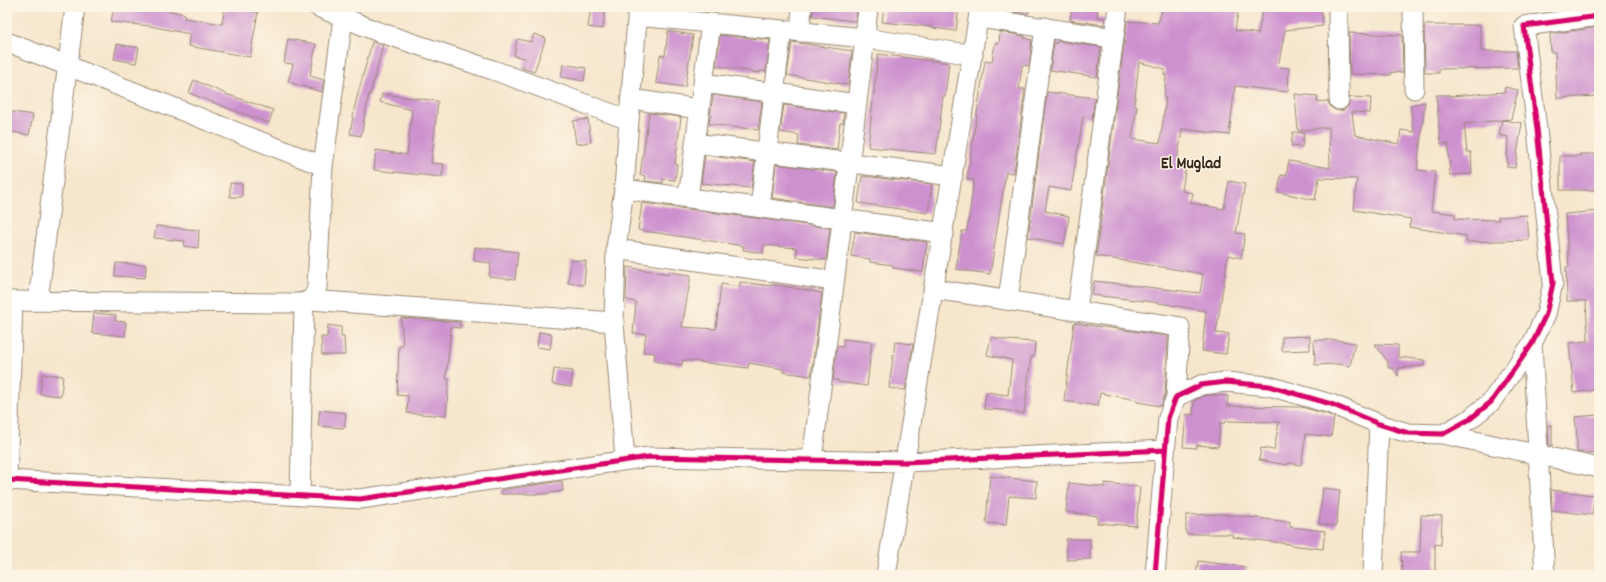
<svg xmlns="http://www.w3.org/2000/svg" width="1606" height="582" font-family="Dekko,sans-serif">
<rect width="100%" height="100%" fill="#fcf5e5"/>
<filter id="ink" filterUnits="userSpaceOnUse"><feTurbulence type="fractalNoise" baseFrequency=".025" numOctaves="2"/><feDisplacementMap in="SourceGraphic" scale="8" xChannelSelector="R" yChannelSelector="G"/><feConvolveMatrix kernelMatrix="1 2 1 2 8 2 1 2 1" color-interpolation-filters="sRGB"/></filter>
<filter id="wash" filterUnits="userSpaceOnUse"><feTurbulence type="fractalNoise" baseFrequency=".012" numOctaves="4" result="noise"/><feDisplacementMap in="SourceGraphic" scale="16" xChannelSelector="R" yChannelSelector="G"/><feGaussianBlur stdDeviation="0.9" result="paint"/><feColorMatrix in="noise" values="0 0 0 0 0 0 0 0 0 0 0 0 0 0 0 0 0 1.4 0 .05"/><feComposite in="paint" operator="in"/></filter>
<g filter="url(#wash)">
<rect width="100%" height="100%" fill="#f6e6cc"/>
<g id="blocks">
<!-- building -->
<path fill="#cd91cf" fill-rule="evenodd" d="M114,7h35l36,7 -1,4 38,6 3,-17 33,5 -8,45 -62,-11 2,-12 -40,-8 -39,-4z
M591,7h14l-2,22 -15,-2z
M813,7h44l-1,12 -2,2 -42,-5z
M884,7h75l-3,24 -23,-3v-1l-51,-5z
M1005,7h25l-2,7 -24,-3z
M1072,7h26l-1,10 8,1 -1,7 -34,-5z
M1163,7h76l-4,23 23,4 5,-27h58l2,19 -38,4 -7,37 11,1 -1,24 -53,-6 -6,49 -47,-6 -5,34 9,2 -4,26 11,2 -2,10 33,6 5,-28 16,3 -9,49 9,1 -4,24 -13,-3 -12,78 13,1 -3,20 -24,-3 4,-40 -53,-9 -61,-7 2,-14 106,12 3,-19 -107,-18 31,-235 31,2zM1139,62l26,7 -1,6h2l-2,23h2l-6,45 -28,-4 5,-33h-3z
M1424,25h56l1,26h35l2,17 -79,1v4h-14z
M1599,27v69l-42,2 -2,-46h-4l-1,-18z
M668,31l25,4 -8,52 -29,-4 4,-28 5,1z
M1000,32l25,4 -1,2 8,2 -3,26 -7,-1 -3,24h6l-11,84 -8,-1 -16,102 -34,-5 6,-38h5l7,-51 -7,-1 18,-118 7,1 3,-19h4z
M1349,33l53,2 1,38 -12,-1v3l-41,-1z
M534,34l12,4 -12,34 -12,-4 3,-10 -11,-2 3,-17 14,3z
M720,35l50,5 -4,32 -6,-1v2l-44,-7z
M288,39l28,5 -6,32 14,4 -2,12 -34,-10 5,-18 -9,-1z
M1057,41l44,6 -4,30 -47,-7 4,-27 2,1z
M372,42l11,3 -13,50 -1,-1 -8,42 -11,-2 5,-29z
M792,42l60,9 -4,34 -61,-10z
M117,44l22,4 -3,15 -22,-4z
M878,54l71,9 -4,33h-2l-7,58 -68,-7z
M563,64l23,4 -2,13 -23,-4z
M194,80l32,14 47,16 -4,13 -34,-12 -46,-18z
M1505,87l13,3 -7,29 -9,1 20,3 -7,45 -8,-1 1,-30 -9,-2 3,-15 -38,4 3,28h4l1,22 -22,1 -2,-32 -7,1 -5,-49h14v1l54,-4z
M1047,92l48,6 -3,20 -9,-1 -12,74 -22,-4 -4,24 24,5 -5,28 -36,-7z
M382,94l56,7 -7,62 13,1 -2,13 -68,-7 2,-20 31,5 5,-45 -32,-8z
M1295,94l23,2 -1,6 11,-1 2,5 3,3 6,2 5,-1 4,-4 2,-9 21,1 -1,15 -18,-1 3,23 44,9 2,-14 13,2 -4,-27 15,-3 -8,68 18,2 -4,39 24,3v5l44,1 -1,-3 29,-2 2,25 -63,2v-6l-57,-9 2,-8 -57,-9 3,-31 -38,-1 -4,22 -37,-8 3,-17 5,1 3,-15 41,7 -1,-41 -31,4z
M713,95l49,7 -4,28 -49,-6z
M784,105l60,8 -1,10h-3l-3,27 -39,-5 1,-10 -19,-3z
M7,111l26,4 -4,20 -22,-4z
M649,113l32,4 -6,47h2l-2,16 -12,-1v4l-18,-2 1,-5 -6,-1z
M588,119l3,23 -15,2 -3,-23z
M1293,132l11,1 -2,14 -11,-1z
M1580,154h19v36h-39v-34h21z
M705,155l50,7 -4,26 -50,-5z
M776,164l61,8 -4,35 -61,-9z
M862,176l70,8 -4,29 -70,-10z
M230,183l12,1v13h-12z
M642,203l188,25 -4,32 -30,-3 1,-9 -33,-3 -1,8 -20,-3 1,-4 -106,-16z
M1599,211v178l-25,4 -5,-50 19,-2 -2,-40h-19l-1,-34h3l-4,-53z
M156,226l43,4 -1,18 -14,-2 1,-5 -31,-3z
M855,232l72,10 -4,30 -30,-4v-3l-23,-3v-3l-19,-3z
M475,247l43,5 -3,28 -26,-3 2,-14 -17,-2z
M571,260l15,1 -2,24 -16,-2z
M116,263l30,2 -1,13 -30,-2z
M627,267l42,7v-2l22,3 -9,52 34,2 5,-45 18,3 1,-5 32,4v-2l50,9 -11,83 -28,-4v-3l-34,-6 -1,5 -65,-8 -1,5 -28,-4 1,-8 -12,-1 3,-18 -13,-1 3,-31 -10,-2z
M94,313l22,2 -1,6 11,1 -1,14 -33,-3z
M401,318l59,4v6l-9,-1 -5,52h3l-3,37 -39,-3 1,-17 -11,-1 2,-49h4z
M1074,323l94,13 -3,59 -4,11 -24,-4v-2l-37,-7 -2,13 -34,-5z
M328,325l13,2v10h3l1,18h-23l-1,-18h6z
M539,332l13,2 -2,15 -13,-2z
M1310,336v14l-28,1v-14z
M991,337l16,3 28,2 -1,15h-3l-7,57 -20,-4 -20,-1 2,-17 22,3 4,-35 -25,-5z
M843,339l29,3 -5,44 -29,-4v-2h-5l4,-34 6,1z
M1314,340h22l19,3 -5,23 -12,-2 -23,1z
M895,342l18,2 -8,46 -16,-2z
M1375,344l23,1v12l26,3v6l-26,2v8l-5,-8h-5v-6z
M554,369l19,2 -2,16 -19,-3z
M42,374l21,2 -2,20 -21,-2z
M1212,395l16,1 -1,10 74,1 26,7 7,3 -3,20 -25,-3 -5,31 -13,-2 -1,2 -28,-5 2,-12 13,2 5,-28 -53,-1 -1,2h-5l-2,24 -21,-2 -1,3 -13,-1 3,-33 7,1 1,-14 10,-5z
M320,410l26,3 -2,15 -26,-2z
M1597,415l2,38 -22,-1v-15l-2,-20z
M1548,425h4v21h-3z
M990,476l47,5 -1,17 -27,-2 -3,29 -20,-2z
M562,481l1,10 -19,3h-43v-4z
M1069,483l36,4v-4l35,4 -4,39 -39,-3 1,-7 -32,-4z
M1323,488l17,2 -4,36 -17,-2z
M1551,490l44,5 -3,20 -40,-5z
M1222,514l68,8v5l35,4 -2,18 -33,-4v-1l-58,-7v-3h-46v-19z
M1421,515l21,1 -1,29 -6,-1v30h-33l-1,-22h19z
M1066,539h24v20l-23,1z
M1198,561l47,6v8h-49z"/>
</g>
</g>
<g filter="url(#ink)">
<use href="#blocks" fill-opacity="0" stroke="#988875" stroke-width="1"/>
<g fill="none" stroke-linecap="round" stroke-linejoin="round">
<!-- minor casing -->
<g stroke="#988875" stroke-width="21">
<path id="minor" d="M318,7l58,24 117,39 136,50 9,-113
M1338,7l1,93
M1413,7l1,82
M637,16l228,22 108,17
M979,18l135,20
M800,32l2,-25
M7,42l316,124
M703,83l154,21
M631,99l68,10
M695,143l258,33
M624,189l320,44
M688,198l23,-175
M760,207l22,-177
M616,249l8,-60 5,-69
M934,289l246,38 -4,70
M310,300l304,22
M1008,300l37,-273
M7,301l288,2c12,0 19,-3 22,-16l6,-121 20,-148
M38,301l37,-294
M1077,311l41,-304
M1532,344l13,231
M1443,434l156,34
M625,460l-11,-138 2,-73 218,32
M812,460l53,-422 3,-31
M7,480l353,19 289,-42 256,5 260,-12
M7,480l6,-179
M300,495l4,-192
M886,575l94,-568
M1155,575l13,-157 8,-21 25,-12 25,-3 43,4 62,18 48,20 29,9 35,1 27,-15 21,-17 41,-58 14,-30 7,-31 -16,-154 -13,-103 75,-10
M1373,575l6,-151"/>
</g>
<!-- minor -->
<use href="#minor" stroke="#fff" stroke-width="19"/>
<!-- cycleway casing -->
<g stroke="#fcf5e5" stroke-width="8">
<path id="cycleway" d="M7,480l353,19 289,-42 256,5 260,-12
M1155,575l13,-157 8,-21 25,-12 25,-3 43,4 62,18 48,20 29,9 35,1 27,-15 21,-17 41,-58 14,-30 7,-31 -16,-154 -13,-103 75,-10"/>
</g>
<!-- cycleway -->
<use href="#cycleway" stroke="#d6006c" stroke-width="5"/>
</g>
</g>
<g text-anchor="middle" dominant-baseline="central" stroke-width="3" stroke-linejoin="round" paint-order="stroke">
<!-- quarter labels -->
<g font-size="17" font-weight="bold" fill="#3b2a1e" stroke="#fcf5e5">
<text x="1191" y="165">El Muglad</text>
</g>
</g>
<!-- margin -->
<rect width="1606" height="582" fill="none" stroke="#fcf5e5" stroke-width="24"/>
</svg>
